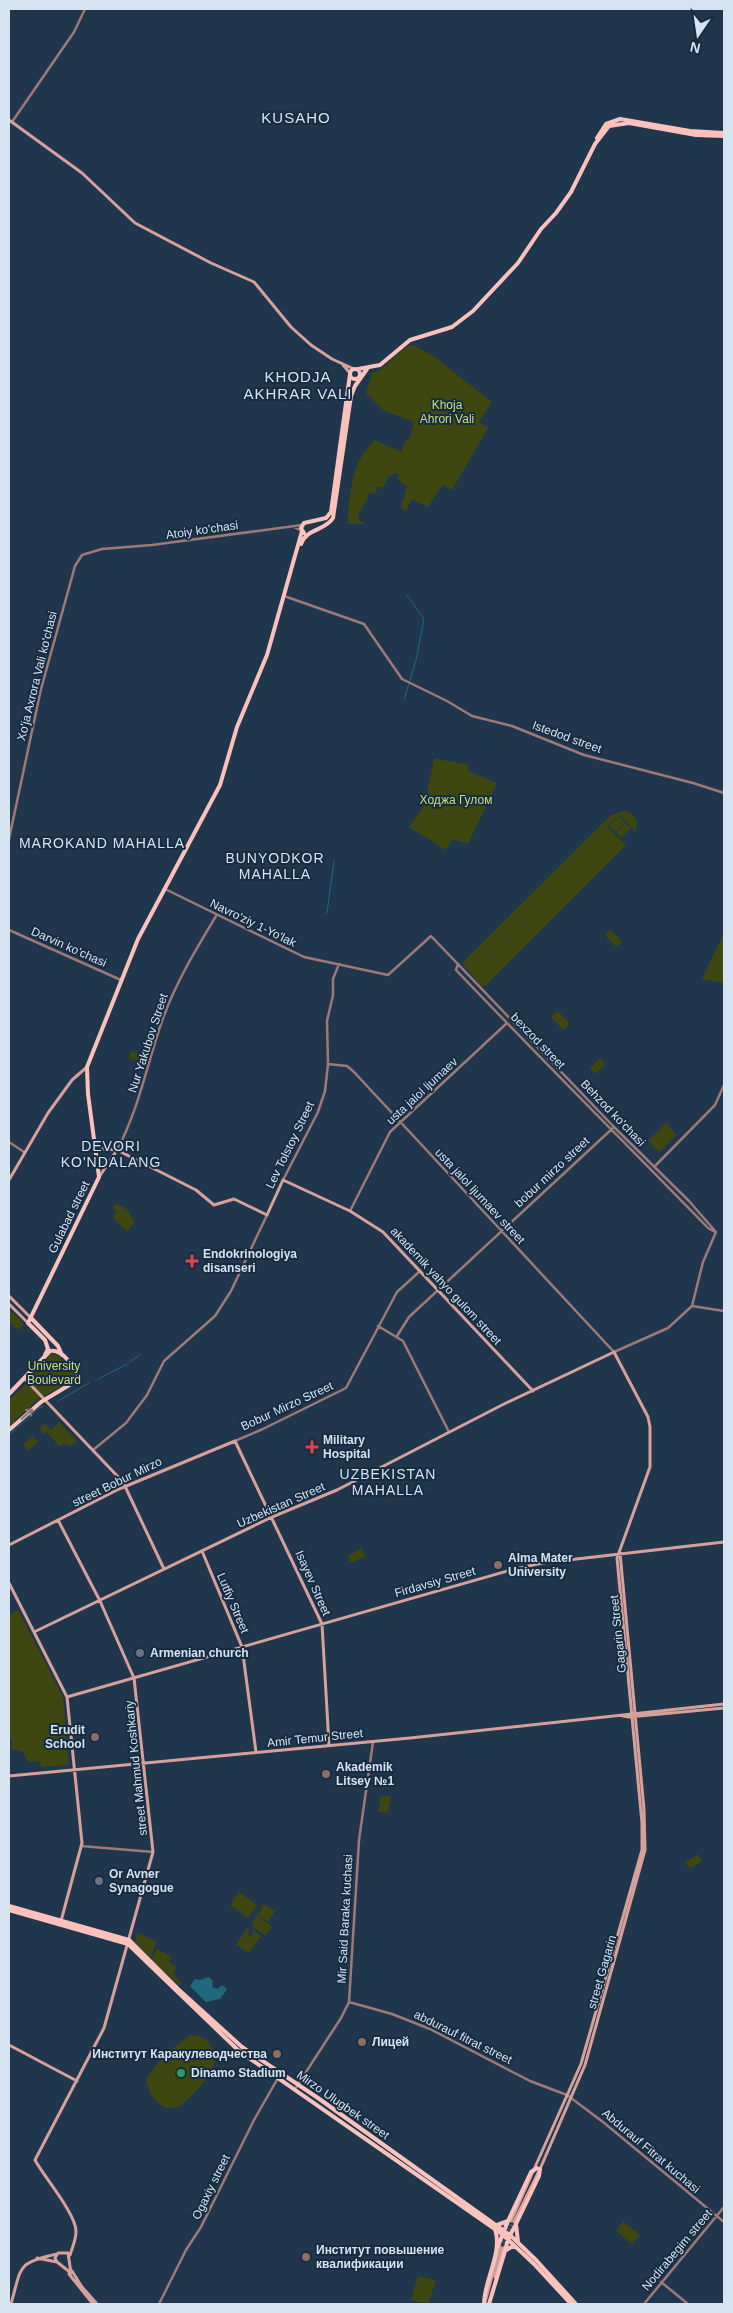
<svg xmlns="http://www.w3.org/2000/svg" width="733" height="2313" font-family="Helvetica,sans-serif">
<rect width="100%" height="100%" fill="#20364c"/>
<!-- green -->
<path fill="#3e4710" d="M413,345l20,11 59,46 -13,20 9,6 -36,62 -10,-5 -14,22 -16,-8 -6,12 -5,-4 6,-21 -9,-6 1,-6 -5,-1 -2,3 -3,-1 -6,13 -4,-2 -5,8 -5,-2 -2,8 -8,13v7l6,4h-18c2,-19 3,-40 10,-58 4,-11 12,-18 17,-26l28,12 3,-11 5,-3 4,-16 -31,-12 -17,-17 6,-20c18,-5 25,-25 41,-28z
M434,758l35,7 -1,6 29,12 -29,61 -15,-5 -7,11 -37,-23 16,-23z
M625,811l7,3 5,8 -1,10 -16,-17 -13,12 19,18 -141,141h-4l-19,-23 149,-148z
M619,816l6,6 -10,10 -6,-6z
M625,823l6,5 -10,10 -5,-6z
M611,930l11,12 -6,5 -11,-12z
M724,933v50l-22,-4z
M558,1011l12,13 -7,6 -12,-13z
M131,1051l15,5 -3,7 -14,-5z
M600,1058l5,6 -10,10 -5,-6z
M666,1123l11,12 -18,17 -11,-11z
M115,1204c10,1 17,10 19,19l-7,9 -14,-14 3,-6 -3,-4z
M9,1309l15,15 -6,6 -9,-8z
M51,1354l6,1c7,7 18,14 16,25l-36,20 -28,26v-26l15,-14z
M59,1422l18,19 -6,5 -6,-2 -6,2 -12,-14 -3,2 -5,-5 6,-6 6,7z
M33,1436l5,6 -10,9 -5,-6z
M360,1549h3l2,8 -12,5 -4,-1 -1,-5z
M18,1610l45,87 6,68 -28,2 -1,-6 -12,1 -5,-10 -11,-3v-10h-3v-124z
M381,1795l10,2 -3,16 -10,-2z
M698,1854l4,7 -12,8 -5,-6z
M239,1892l18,13 -9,13 -18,-13z
M264,1904l11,7 -7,11 -10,-7z
M257,1915l15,12 -7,8 -12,-8 -1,-4z
M247,1928l2,1 -1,7 5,-1v-5l8,6 -12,17 -13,-8z
M137,1933l19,8 -5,17 -16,-16z
M157,1949l15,8 -3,5 8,5 -4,6 8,10 -1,3 -28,-26z
M190,2035c19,-1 30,18 22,35 -4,9 -23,29 -31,35 -4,3 -10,3 -15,3 -13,-8 -17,-14 -20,-29l17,-23z
M623,2221l17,14 -8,9 -16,-13z
M419,2276l17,4 -8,24 -17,-4 6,-22z"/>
<!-- water -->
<path fill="#1e697c" d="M209,1977l3,3 1,8 5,1 4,-4 5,4 -7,10 -14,3 -16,-16 5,-7 5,1z"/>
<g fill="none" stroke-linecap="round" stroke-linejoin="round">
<!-- stream -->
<path stroke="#1e697c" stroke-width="1" d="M404,700l12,-40 8,-41 -17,-24
M327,913l7,-52
M129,1362l11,-7
M108,1374l19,-10
M98,1379l8,-4
M58,1401l31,-18
M9,1435l30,-27 4,-2"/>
<!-- secondary-tunnel -->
<path stroke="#3b5065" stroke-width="3" stroke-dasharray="3 1.5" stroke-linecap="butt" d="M500,2247l11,-26
M503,2248l11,-26"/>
<!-- tertiary -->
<path stroke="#9c7a77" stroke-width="2.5" d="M12,122l62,-90 11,-23
M292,526l10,5
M284,596l80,28 38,55 45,22 25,15 40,10 72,29 109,28 31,10
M9,839l32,-150 34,-123 7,-11 20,-6 50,-4 150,-20
M165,889l139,68 84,18 43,-39 183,191 75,74 27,31
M9,930l112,50
M458,964l-2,6c83,87 168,172 252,258l7,4
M328,1064l19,2 7,6 260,280 54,-24 24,-22 32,5
M9,1142l15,10
M117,1150c22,-41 30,-86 45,-129 14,-39 33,-70 54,-105
M654,1167l61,-62 9,-20
M283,1180l35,-68 7,-21 3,-27 -1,-43 6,-26v-16l6,-15
M350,1211l40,-79 117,-109
M692,1306l11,-44 13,-30
M378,1326l25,15 46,91
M397,1336l12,-19 205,-190
M235,1441l28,-12 83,-41 51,-96 23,-21
M93,1450l33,-27 21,-28 17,-34 51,-45 16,-25 36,-76
M81,1846l72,6
M349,2002l43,12 38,15 100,52 37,14 36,27 121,100
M295,2089l46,-71 8,-16 10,-162 14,-98
M661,2282l27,22
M159,2304l27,-54 15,-23 53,-107 24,-42
M644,2304l80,-97"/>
<!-- secondary -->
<path stroke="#d6a09b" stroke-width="3" d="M9,120l73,53 53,50 76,40 43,19 37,45 20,18 21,14 22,10
M343,365l7,8
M95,1148l22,2 79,40 18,15 20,-6 33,16 16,-35 67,31 33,21 150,159
M99,1177l18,-27
M9,1180l39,-67 24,-33 15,-13
M9,1296l22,22
M9,1304l19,19
M25,1379l98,103 41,87
M58,1520l42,81 34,77 19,174 -49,176 -69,132c9,17 42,55 41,72 0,8 -4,16 -6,23
M9,1545l110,-56 116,-48 87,183 7,121
M202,1551l40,96 14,105
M9,1583l58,114 15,146 -21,78
M34,1632l238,-115 65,-27 165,-85 112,-53 34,65 2,10v40l-33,91 25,265v27l-61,214 -70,157
M67,1697l444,-127 31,-7 182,-21
M623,1716l6,1 95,-9
M9,1776l401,-38 314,-34
M9,2045l68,36
M514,2222l26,-53 45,-104 60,-215 -1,-41 -24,-256
M37,2258l20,4 14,11 -3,-20h-10l-3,5 2,4
M72,2271l10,16 15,17
M69,2274l24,30
M495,2277l8,-29
M485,2302l15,-55
M11,2304c11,-38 5,-41 46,-50"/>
<!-- primary -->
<path stroke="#fbc2bd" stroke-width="4" d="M597,138l9,-14 14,-5 70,12 34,2
M358,369l22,-4 30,-25 42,-13 21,-16 45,-48 23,-34 15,-16 15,-21 24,-48 14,-18 20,-3 67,12 28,1
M350 374a5 5 0 1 1 10 0a5 5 0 1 1-10 0Z
M304,533l-3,-5 3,-5 22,-5 5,-6 19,-138
M301,544c6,-16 24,-13 32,-26l18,-122 4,-10 12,-17
M31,1318l27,28 4,9
M45,1355l3,-6 -3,-9 -17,-17 71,-146 -11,-83 -1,-27 51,-128 82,-154 17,-58 30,-72 35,-124
M9,1394l41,-43c12,-2 25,15 26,27l-5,6 -30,18 -32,28
M9,1906l120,34 49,49 64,58 76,51 193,138 25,24 40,44
M9,1910l119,34 111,107 263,183 32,30 37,40
M497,2225l11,-4 23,-49 6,-4
M518,2242l-2,-18 23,-48 1,-7
M498,2246l10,-25
M505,2251l3,-12 7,-13
M484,2304c0,-24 19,-51 11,-75
M489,2304l16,-53 6,-4h4"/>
</g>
<!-- one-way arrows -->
<defs><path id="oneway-shaft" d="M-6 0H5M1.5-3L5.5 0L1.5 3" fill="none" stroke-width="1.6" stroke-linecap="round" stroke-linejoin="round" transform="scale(1.25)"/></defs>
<use stroke="#88777f" href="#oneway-shaft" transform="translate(27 1414) rotate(-41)"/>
<!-- markers -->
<g fill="#e0444e" stroke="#162c41" stroke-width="2">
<path d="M189.5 1253.5h5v5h5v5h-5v5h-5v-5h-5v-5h5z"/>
<path d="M309.5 1439.5h5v5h5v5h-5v5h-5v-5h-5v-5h5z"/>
</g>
<g fill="#8d6e63" stroke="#162c41" stroke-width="2">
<circle cx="498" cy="1565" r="5"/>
<circle cx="95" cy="1737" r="5"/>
<circle cx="326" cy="1774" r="5"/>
<circle cx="362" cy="2042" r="5"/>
<circle cx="277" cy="2054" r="5"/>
<circle cx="306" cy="2257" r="5"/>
</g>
<g fill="#6b7280" stroke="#162c41" stroke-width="2">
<circle cx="140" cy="1653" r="5"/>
<circle cx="99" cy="1881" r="5"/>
</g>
<circle fill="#2e9e5b" stroke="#162c41" stroke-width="2" cx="181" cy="2073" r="5"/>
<g text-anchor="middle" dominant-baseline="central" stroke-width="4" stroke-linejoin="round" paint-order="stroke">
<!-- park labels -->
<g font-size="12" fill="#ccdf7c" stroke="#162c41">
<text x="447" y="405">Khoja<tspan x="447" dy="14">Ahrori Vali</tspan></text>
<text x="456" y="800">Ходжа Гулом</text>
<text x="54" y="1366">University<tspan x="54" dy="14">Boulevard</tspan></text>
</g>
<!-- street labels -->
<g font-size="12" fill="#d6e3f1" stroke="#162c41">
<text transform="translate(202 530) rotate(-8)">Atoiy ko'chasi</text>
<text transform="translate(37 676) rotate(-76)">Xo'ja Axrora Vali ko'chasi</text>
<text transform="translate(567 737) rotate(20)">Istedod street</text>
<text transform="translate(253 923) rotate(26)">Navro'ziy 1-Yo'lak</text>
<text transform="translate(69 947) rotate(24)">Darvin ko'chasi</text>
<text transform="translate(538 1041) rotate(46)">bexzod street</text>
<text transform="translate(148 1043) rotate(-72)">Nur Yakubov Street</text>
<text transform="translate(422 1091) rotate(-43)">usta jalol ljumaev</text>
<text transform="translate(613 1113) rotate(46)">Behzod ko'chasi</text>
<text transform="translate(290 1145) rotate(-64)">Lev Tolstoy Street</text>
<text transform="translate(552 1172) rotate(-43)">bobur mirzo street</text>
<text transform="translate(480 1196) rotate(47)">usta jalol ljumaev street</text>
<text transform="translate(69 1217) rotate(-64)">Gulabad street</text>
<text transform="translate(446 1286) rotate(47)">akademik yahyo gulom street</text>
<text transform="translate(287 1406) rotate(-25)">Bobur Mirzo Street</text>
<text transform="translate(117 1482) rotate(-26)">street Bobur Mirzo</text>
<text transform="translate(281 1505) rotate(-24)">Uzbekistan Street</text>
<text transform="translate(435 1582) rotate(-16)">Firdavsiy Street</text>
<text transform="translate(313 1583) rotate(66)">Isayev Street</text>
<text transform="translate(233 1603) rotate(67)">Lutfiy Street</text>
<text transform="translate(618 1634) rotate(-96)">Gagarin Street</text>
<text transform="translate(315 1738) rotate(-6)">Amir Temur Street</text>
<text transform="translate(136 1768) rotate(-96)">street Mahmud Koshkariy</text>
<text transform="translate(345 1919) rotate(-87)">Mir Said Baraka kuchasi</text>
<text transform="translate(602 1972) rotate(-74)">street Gagarin</text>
<text transform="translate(463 2037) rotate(26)">abdurauf fitrat street</text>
<text transform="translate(343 2105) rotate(35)">Mirzo Ulugbek street</text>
<text transform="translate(651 2151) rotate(40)">Abdurauf Fitrat kuchasi</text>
<text transform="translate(211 2187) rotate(-64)">Ogaxiy street</text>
<text transform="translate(677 2250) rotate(-50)">Nodirabegim street</text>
</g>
<!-- poi labels -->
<g font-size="12" font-weight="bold" fill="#d6e3f1" stroke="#162c41" text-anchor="start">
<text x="203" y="1254">Endokrinologiya<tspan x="203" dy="14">disanseri</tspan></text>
<text x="323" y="1440">Military<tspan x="323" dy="14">Hospital</tspan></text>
<text x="508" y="1558">Alma Mater<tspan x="508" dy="14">University</tspan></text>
<text x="150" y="1653">Armenian church</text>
<text x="85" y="1730" text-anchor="end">Erudit<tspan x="85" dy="14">School</tspan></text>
<text x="336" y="1767">Akademik<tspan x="336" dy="14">Litsey №1</tspan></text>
<text x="109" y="1874">Or Avner<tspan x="109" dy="14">Synagogue</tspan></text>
<text x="372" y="2042">Лицей</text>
<text x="267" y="2054" text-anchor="end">Институт Каракулеводчества</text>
<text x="191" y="2073">Dinamo Stadium</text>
<text x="316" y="2250">Институт повышение<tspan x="316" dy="14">квалификации</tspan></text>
</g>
<!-- neighbourhood labels -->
<g font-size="14" letter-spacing="1" fill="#d6e3f1" stroke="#162c41">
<text x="102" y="843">MAROKAND MAHALLA</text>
<text x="275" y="858">BUNYODKOR<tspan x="275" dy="16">MAHALLA</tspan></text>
<text x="111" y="1146">DEVORI<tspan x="111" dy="16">KO'NDALANG</tspan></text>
<text x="388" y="1474">UZBEKISTAN<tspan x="388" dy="16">MAHALLA</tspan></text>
</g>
<!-- quarter labels -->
<g font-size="15" letter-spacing="1" fill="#d6e3f1" stroke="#162c41">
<text x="296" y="117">KUSAHO</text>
<text x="298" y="376">KHODJA<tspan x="298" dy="17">AKHRAR VALI</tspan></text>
</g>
</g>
<!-- border -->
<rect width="733" height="2313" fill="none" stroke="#d6e3f1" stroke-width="20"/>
<!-- north arrow -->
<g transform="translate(698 35) rotate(193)" stroke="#162c41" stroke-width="4" paint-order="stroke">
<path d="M0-4L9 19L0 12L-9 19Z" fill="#d6e3f1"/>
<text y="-8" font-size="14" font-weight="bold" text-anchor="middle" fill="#d6e3f1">N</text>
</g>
</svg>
